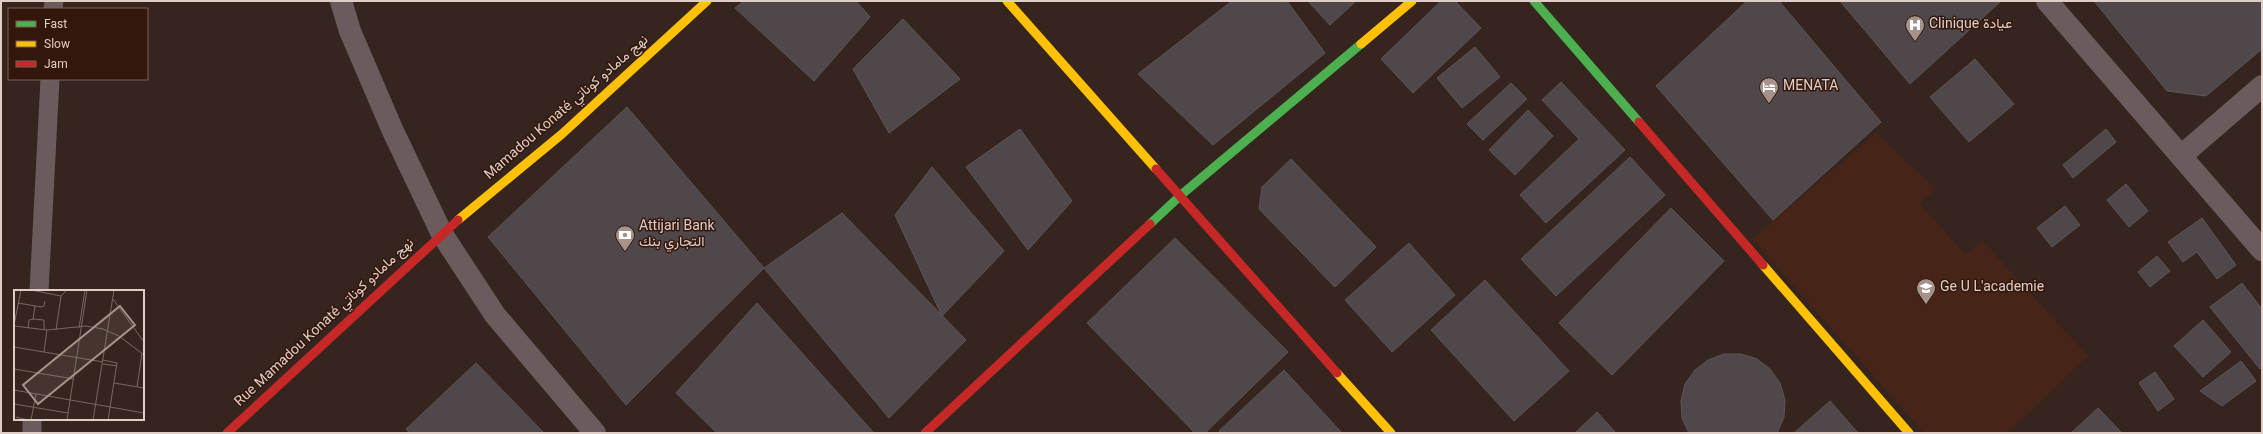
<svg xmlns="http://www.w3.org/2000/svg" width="2263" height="434" font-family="Georgia,Vazirmatn,serif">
<rect width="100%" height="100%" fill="#35251e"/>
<!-- built -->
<path fill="#462518" d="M1876,133l60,56 -16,15 45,50 17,-14 106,116 -80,77h-84l-172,-194z"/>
<!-- building -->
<path fill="#4f4749" stroke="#5e5558" d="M744,1h112l14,16 -56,64 -79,-73z
M1232,1h55l38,52 -112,92 -75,-71z
M1308,1h48l-26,24z
M1441,1h14l26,27 -68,65 -32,-34z
M1747,1h32l102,121 -108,98 -117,-134z
M1840,1h161l-91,83z
M2094,1h168v48l-56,47 -39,-5z
M903,19l57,60 -71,54 -36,-64z
M1475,47l25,30 -38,31 -25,-30z
M1975,59l39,45 -45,38 -39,-45z
M1561,82l64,68 -79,73 -26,-28 59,-56 -37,-39z
M1511,83l16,16 -44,41 -16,-16z
M627,107l137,161 -138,137 -138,-168z
M1528,110l25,26 -38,39 -26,-25z
M1020,129l52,72 -44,49 -62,-83z
M2106,129l10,13 -43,36 -10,-13z
M1630,157l35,38 -109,101 -35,-37z
M1291,159l85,88 -41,40 -76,-78 3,-22z
M932,167l72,84 -62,65 -47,-101z
M2126,184l22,27 -19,16 -22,-27z
M2065,206l15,19 -28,22 -15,-19z
M1671,208l53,53 -112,114 -53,-52z
M842,213l124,127 -77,78 -125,-150z
M2202,218l34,47 -19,14 -20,-27 -14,10 -15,-20z
M1175,238l113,114 -83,81h-10l-108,-110z
M1409,243l46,52 -63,57 -47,-52z
M2157,256l13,15 -20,16 -12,-15z
M1485,280l84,91 -55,50 -83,-91z
M2242,283l20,26v58l-2,2 -50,-62z
M757,303l116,129 -1,1h-155l-41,-40z
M2203,320l28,32 -28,25 -29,-31z
M1724,354h17l16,5 13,10 10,14 5,17 -1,17 -7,16h-88l-7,-15 -1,-17 4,-17 10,-14 13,-10z
M2241,361l15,20 -34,25 -22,-15z
M476,363l68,70h-134l-4,-4z
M1284,370l58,63h-121l-2,-2z
M2155,372l19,27 -16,12 -19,-28z
M1830,401l28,32h-64z
M2098,408l24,25h-51z
M1597,412l19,21h-41z"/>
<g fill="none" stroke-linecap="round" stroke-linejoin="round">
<!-- lane -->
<path stroke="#6b5b5d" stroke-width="19" d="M53,9l1,-8
M39,291l11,-212
M32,433v-14"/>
<!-- street -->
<path stroke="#6b5b5d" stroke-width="22" d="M341,1l9,30 42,98 50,105 53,81 100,118
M2047,1l215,249
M2181,156l81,-70"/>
<!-- fast -->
<path stroke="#4caf50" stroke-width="9" d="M1534,1l105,121
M1150,224l31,-29 180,-151"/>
<!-- slow -->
<path stroke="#ffc107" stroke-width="9" d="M1007,1l149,168
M1361,44l51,-43
M458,220l104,-86 145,-133
M1763,265l146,168
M1337,373l54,60"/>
<!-- jam -->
<path stroke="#c62828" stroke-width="9" d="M1639,122l124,143
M1156,169l181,204
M227,433l231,-213
M925,433l225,-209"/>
</g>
<!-- icons -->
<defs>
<g id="hospital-pin" transform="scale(1)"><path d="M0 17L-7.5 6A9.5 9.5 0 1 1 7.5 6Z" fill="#a4928b" stroke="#33170c"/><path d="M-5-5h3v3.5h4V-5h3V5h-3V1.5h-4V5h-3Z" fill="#fff"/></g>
<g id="hotel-pin" transform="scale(1)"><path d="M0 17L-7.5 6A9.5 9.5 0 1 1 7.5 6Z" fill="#a4928b" stroke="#33170c"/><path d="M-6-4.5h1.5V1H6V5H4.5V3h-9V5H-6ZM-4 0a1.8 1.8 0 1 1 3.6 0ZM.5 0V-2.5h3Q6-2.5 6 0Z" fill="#fff"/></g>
<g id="bank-pin" transform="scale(1)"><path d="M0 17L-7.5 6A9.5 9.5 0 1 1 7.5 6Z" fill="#a4928b" stroke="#33170c"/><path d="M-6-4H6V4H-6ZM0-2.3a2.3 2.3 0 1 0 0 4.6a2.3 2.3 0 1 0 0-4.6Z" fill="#fff"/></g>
<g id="university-pin" transform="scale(1)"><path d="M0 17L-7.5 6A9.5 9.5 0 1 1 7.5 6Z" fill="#a4928b" stroke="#33170c"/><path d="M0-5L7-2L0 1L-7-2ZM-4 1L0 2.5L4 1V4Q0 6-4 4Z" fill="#fff"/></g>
</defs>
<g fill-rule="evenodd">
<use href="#hospital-pin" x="1915" y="25"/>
<use href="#hotel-pin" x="1769" y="87"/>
<use href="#bank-pin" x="625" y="235"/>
<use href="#university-pin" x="1926" y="288"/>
</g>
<g text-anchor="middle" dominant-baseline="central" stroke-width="3" stroke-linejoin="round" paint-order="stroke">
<!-- poi labels -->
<g font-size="14" fill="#e0cdc5" stroke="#33170c" text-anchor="start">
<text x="1929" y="25">Clinique عيادة</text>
<text x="1783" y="87">MENATA</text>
<text x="639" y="227">Attijari Bank<tspan x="639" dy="16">التجاري بنك</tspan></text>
<text x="1940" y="288">Ge U L'academie</text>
</g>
<!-- street labels -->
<g font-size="14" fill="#e0cdc5" stroke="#33170c">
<text transform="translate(567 108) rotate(-41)">Mamadou Konaté نهج مامادو كوناتي</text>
<text transform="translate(325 323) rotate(-43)">Rue Mamadou Konaté نهج مامادو كوناتي</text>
</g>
</g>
<!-- overview -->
<g transform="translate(14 290)">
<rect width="130" height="130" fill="#35251e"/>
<path fill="none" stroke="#796861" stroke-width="1" d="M17,0l30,6M99,9l31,43M4,13l23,4 3,-1 1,-5M19,29l2,-13M0,35l7,-35M0,36l33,4 39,-4 17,3 16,7 25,19M14,38l1,-8 4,-1 11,1v10M65,38l6,-38M42,40l5,-34 6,-6M0,57l89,15M30,62l3,-22M89,70l14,3 -9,57M89,74l14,2M0,79l60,10M100,93l30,5M123,97l5,-34M0,100l130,23M0,114l54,9M2,127l12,3M17,130l5,-26M53,130l20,-130M79,130l21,-130"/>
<path fill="#a4928b" fill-opacity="0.15" stroke="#a4928b" stroke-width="2" d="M106,16l15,19 -97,79 -15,-19z"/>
<rect width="130" height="130" fill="none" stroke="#e0cdc5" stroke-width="2"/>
</g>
<!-- border -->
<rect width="2263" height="434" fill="none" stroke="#e0cdc5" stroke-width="4"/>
<!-- legend -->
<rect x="8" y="8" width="140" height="72" fill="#33170c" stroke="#786056"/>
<rect x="16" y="21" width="20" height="6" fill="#4caf50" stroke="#786056"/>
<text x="44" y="28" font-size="12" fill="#e0cdc5">Fast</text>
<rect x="16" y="41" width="20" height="6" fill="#ffc107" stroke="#786056"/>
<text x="44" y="48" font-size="12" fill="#e0cdc5">Slow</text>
<rect x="16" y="61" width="20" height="6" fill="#c62828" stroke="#786056"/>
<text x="44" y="68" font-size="12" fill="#e0cdc5">Jam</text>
</svg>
